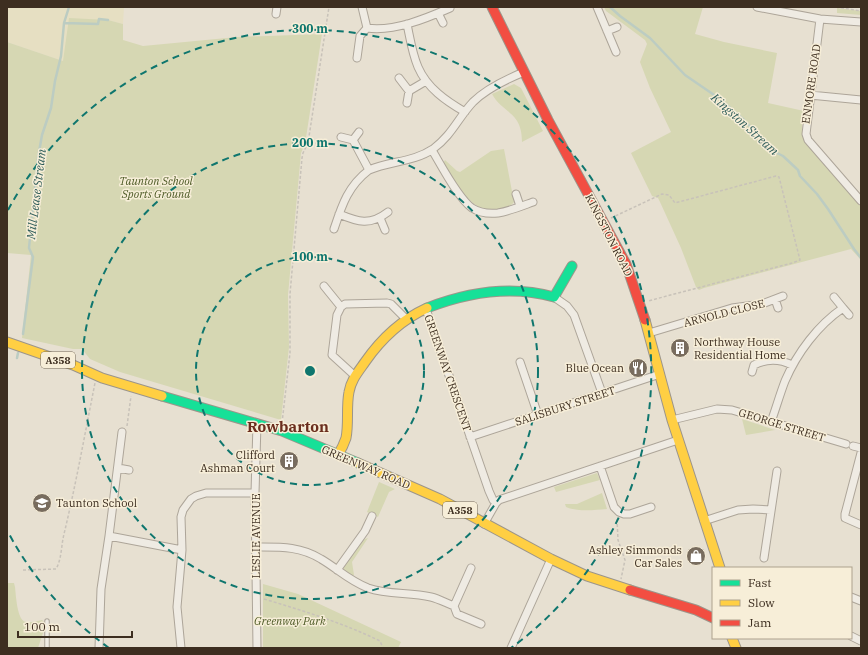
<svg xmlns="http://www.w3.org/2000/svg" width="868" height="655" font-family="'IBM Plex Serif',serif">
<rect width="100%" height="100%" fill="#e7e0d1"/>
<!-- farmland -->
<path fill="#e6dfc2" d="M7,7h117l-1,17 -15,-4 -45,41 -56,-19z"/>
<!-- green -->
<path fill="#d6d7b3" d="M604,7h99l-8,27 29,8 53,11 -9,50 36,8c-2,11 -4,21 2,31l55,63v55l-10,-11 -147,39 -5,2 -3,-3 -15,-39 -21,-46 -2,-4 -6,-2 -21,-43 40,-21 -21,-44 -10,-26 7,-18 -2,-4 -39,-29z
M837,8l24,3v4l-24,-2z
M69,18l39,2 15,4v16l20,6 94,-9 85,-3 -17,110 -4,9 -13,142 1,52 -8,73 -161,-48 -30,-13 -8,-10h-9l-51,-11 9,-83 -24,-2v-211l56,19z
M514,84l7,4 22,43 -21,11c0,-31 -19,-28 -30,-48z
M504,149l10,53c-3,4 -8,6 -13,7 -29,8 -45,-26 -58,-46l2,-3 12,11 3,1 31,-21z
M742,419l33,11 -29,5z
M597,473l3,7 -44,12 -2,-5z
M379,482l16,7 -6,3 -11,25 -11,-5z
M602,493l5,16c-13,1 -29,3 -41,-2l-1,-3h12z
M368,538l-16,24 2,13 -2,1 -9,-5 1,-6 18,-25z
M7,583h7l1,4c1,8 2,34 11,35 5,1 11,-1 16,-2l4,4 -8,24h-31z
M263,584l35,10 103,48 -3,6h-135z"/>
<g fill="none" stroke-linecap="round" stroke-linejoin="round">
<!-- stream -->
<path stroke="#bcccc2" stroke-width="2.5" d="M610,7l10,9 30,22 35,37 35,24 24,21 29,31 10,5 15,14 2,6 17,18 11,15 26,40 7,9
M64,23l34,1 1,-5 9,1
M23,334l10,-77 -4,-9 9,-90 4,-23 9,-27 4,-27 6,-25 3,-33 5,-16
M17,358l1,-5"/>
<!-- lane casing -->
<g stroke="#ada599" stroke-width="5.5">
<path id="lane" d="M47,648v-27"/>
</g>
<!-- street casing -->
<g stroke="#ada599" stroke-width="9">
<path id="street" d="M362,7l5,21c27,4 60,-10 83,-20
M597,7l19,45
M757,7l63,12 41,3
M438,13l5,10
M276,14l1,-7
M820,19l-14,115 2,6 53,61
M407,24c3,14 5,29 11,43 9,21 28,34 47,45
M607,31l10,-4
M357,58l3,-22 7,-8
M399,78l10,13 17,-10
M810,95l51,5
M407,103l2,-12
M353,140l6,-8
M432,150c9,15 26,48 40,58 8,5 17,6 26,5 12,-2 24,-7 35,-11
M369,170c21,-9 45,-8 64,-21 19,-14 25,-31 40,-47 13,-13 34,-23 51,-30
M516,194l4,12
M339,214c19,8 31,12 49,-2
M380,218l5,12
M334,229c8,-24 14,-43 35,-59l-16,-30 -12,-3
M324,286l17,21
M554,297l13,9 7,9 28,78
M775,299l3,9
M843,308l6,7
M426,309l63,182 4,9 3,3
M649,333l83,-25 30,-4 21,-8
M520,362l18,53
M752,372l2,-7c12,-6 26,-6 38,0
M355,376l-23,-21 5,-40 4,-8 4,-3 42,-1 4,1 15,15
M672,420l45,-11 15,1 114,34
M771,422c5,-14 9,-28 14,-41 12,-28 33,-56 58,-73l-9,-11
M470,437l190,-63
M853,446l8,2
M861,453l-16,61v4l16,7
M600,466l14,41 5,5 5,2h6l21,-7
M118,468l11,2
M704,521l34,-11 15,-1 18,1
M484,524l12,-21 3,-3 179,-60
M109,536l13,-104
M256,547c24,0 44,-1 65,12 17,10 27,21 47,29 20,7 42,4 63,9 8,2 15,6 23,9l3,8 24,10
M764,558l13,-87
M337,570l28,-39 7,-15
M851,597l10,4
M454,606l17,-38
M851,636l10,5
M99,648l2,-59 8,-53 73,14
M181,648l-4,-41 5,-57 -1,-33 2,-7 8,-11 5,-3 10,-3h49
M257,648l-2,-155 2,-70
M511,648l40,-89"/>
</g>
<!-- fast casing -->
<g stroke="#9c958a" stroke-width="11">
<path id="fast" d="M427,308c41,-16 84,-23 127,-11l18,-31
M162,396l120,35 76,32"/>
</g>
<!-- slow casing -->
<g stroke="#9c958a" stroke-width="11">
<path id="slow" d="M645,320l27,100 48,148
M7,342l66,23 29,13 60,18
M338,455c3,-5 6,-11 8,-17 3,-15 0,-31 3,-46 2,-12 9,-20 16,-30 16,-23 36,-42 62,-54
M358,463l82,36 111,60 36,17 43,14
M732,638l4,10"/>
</g>
<!-- jam casing -->
<g stroke="#9c958a" stroke-width="11">
<path id="jam" d="M492,7l56,113 78,144 19,56
M630,590l66,20 17,8"/>
</g>
<!-- path -->
<path stroke="#c8c2b9" stroke-width="1.5" stroke-dasharray="3 2" stroke-linecap="butt" d="M836,7l25,4
M611,218l51,-24 7,1 6,8 101,-27 3,1 21,83 -8,3 -144,38
M282,423l8,-70v-59l12,-136 1,-5 5,-10 21,-136
M127,426l4,-30
M617,519l1,21 7,20 -4,19
M23,570l33,-1c6,-11 5,-23 8,-35 12,-50 21,-101 31,-151
M264,599c40,12 79,24 116,42l3,7"/>
<!-- lane -->
<use href="#lane" stroke="#efebe3" stroke-width="3.5"/>
<!-- street -->
<use href="#street" stroke="#efebe3" stroke-width="7"/>
<!-- fast -->
<use href="#fast" stroke="#16e098" stroke-width="9"/>
<!-- slow -->
<use href="#slow" stroke="#ffcf43" stroke-width="9"/>
<!-- jam -->
<use href="#jam" stroke="#f24e42" stroke-width="9"/>
</g>
<!-- distance rings -->
<g fill="none" stroke="#0f766e" stroke-width="2" stroke-dasharray="7 5">
<circle cx="310" cy="371" r="114"/>
<circle cx="310" cy="371" r="228"/>
<path d="M109 648A342 342 0 0 1 8 532M8 210A342 342 0 1 1 511 648"/>
</g>
<!-- icons -->
<defs>
<g id="building-disc" transform="scale(1)"><circle r="9.5" fill="#786c5e" stroke="#f7eed8"/><path d="M-4-6H4V6H1V3H-1V6H-4ZM-2.5-4.3h1.7v1.8h-1.7ZM.8-4.3h1.7v1.8H.8ZM-2.5-1h1.7V.8h-1.7ZM.8-1h1.7V.8H.8Z" fill="#fff"/></g>
<g id="restaurant-disc" transform="scale(1)"><circle r="9.5" fill="#786c5e" stroke="#f7eed8"/><path d="M-5-6h1v4h1v-4h1v4h1v-4h1v5L-1.5 .5V6h-2V.5L-5-1ZM5-6V6H3V1.5H1.5Q1.5-4 5-6Z" fill="#fff"/></g>
<g id="school-disc" transform="scale(1)"><circle r="9.5" fill="#786c5e" stroke="#f7eed8"/><path d="M0-5L7-2L0 1L-7-2ZM-4 1L0 2.5L4 1V4Q0 6-4 4Z" fill="#fff"/></g>
<g id="shop-disc" transform="scale(1)"><circle r="9.5" fill="#786c5e" stroke="#f7eed8"/><path d="M-5-2.5h2.3a2.7 3.5 0 0 1 5.4 0H5L5.5 6h-11ZM-1.5-2.5h3a1.5 2.3 0 0 0-3 0Z" fill="#fff"/></g>
</defs>
<g fill-rule="evenodd">
<use href="#building-disc" x="680" y="348"/>
<use href="#restaurant-disc" x="638" y="368"/>
<use href="#building-disc" x="289" y="461"/>
<use href="#school-disc" x="42" y="503"/>
<use href="#shop-disc" x="696" y="556"/>
</g>
<g text-anchor="middle" dominant-baseline="central" stroke-width="3" stroke-linejoin="round" paint-order="stroke">
<!-- shield labels -->
<g fill="#f7eed8" stroke="#756857" stroke-width="1">
<rect x="41" y="352" width="34" height="16" rx="3"/>
<rect x="443" y="502" width="34" height="16" rx="3"/>
</g>
<g font-size="10" font-weight="bold" fill="#3d2e20">
<text x="58" y="360">A358</text>
<text x="460" y="510">A358</text>
</g>
<!-- street labels -->
<g font-size="11" fill="#3d2e20" stroke="#f7eed8">
<text transform="translate(811 84) rotate(-82)">ENMORE ROAD</text>
<text transform="translate(609 235) rotate(63)">KINGSTON ROAD</text>
<text transform="translate(724 313) rotate(-14)">ARNOLD CLOSE</text>
<text transform="translate(448 373) rotate(71)">GREENWAY CRESCENT</text>
<text transform="translate(565 406) rotate(-18)">SALISBURY STREET</text>
<text transform="translate(782 425) rotate(17)">GEORGE STREET</text>
<text transform="translate(366 467) rotate(23)">GREENWAY ROAD</text>
<text transform="translate(256 536) rotate(-90)">LESLIE AVENUE</text>
</g>
<!-- park labels -->
<g font-size="11" font-style="italic" fill="#4d5a26" stroke="#f7eed8">
<text x="156" y="181">Taunton School<tspan x="156" dy="13">Sports Ground</tspan></text>
<text x="290" y="621">Greenway Park</text>
</g>
<!-- poi labels -->
<g font-size="11" fill="#3d2e20" stroke="#f7eed8" text-anchor="end">
<text x="694" y="342" text-anchor="start">Northway House<tspan x="694" dy="13">Residential Home</tspan></text>
<text x="624" y="368">Blue Ocean</text>
<text x="275" y="455">Clifford<tspan x="275" dy="13">Ashman Court</tspan></text>
<text x="56" y="503" text-anchor="start">Taunton School</text>
<text x="682" y="550">Ashley Simmonds<tspan x="682" dy="13">Car Sales</tspan></text>
</g>
<!-- water labels -->
<g font-size="12" font-style="italic" fill="#2f5d5a" stroke="#f7eed8">
<text transform="translate(745 124) rotate(42)">Kingston Stream</text>
<text transform="translate(36 194) rotate(-83)">Mill Lease Stream</text>
</g>
<!-- district labels -->
<g font-size="15" font-weight="bold" fill="#6b2e1e" stroke="#f7eed8">
<text x="288" y="426">Rowbarton</text>
</g>
</g>
<circle cx="310" cy="371" r="6" fill="#0f766e" stroke="#f7eed8" stroke-width="2"/>
<g font-size="12" text-anchor="middle" font-weight="bold" fill="#0f766e" stroke="#f7eed8" stroke-width="3" stroke-linejoin="round" paint-order="stroke">
<text x="310" y="33">300 m</text>
<text x="310" y="147">200 m</text>
<text x="310" y="261">100 m</text>
</g>
<!-- border -->
<rect width="868" height="655" fill="none" stroke="#3d2e20" stroke-width="16"/>
<!-- legend -->
<rect x="712" y="567" width="140" height="72" fill="#f7eed8" stroke="#ada18e"/>
<rect x="720" y="580" width="20" height="6" fill="#16e098" stroke="#ada18e"/>
<text x="748" y="587" font-size="12" fill="#3d2e20">Fast</text>
<rect x="720" y="600" width="20" height="6" fill="#ffcf43" stroke="#ada18e"/>
<text x="748" y="607" font-size="12" fill="#3d2e20">Slow</text>
<rect x="720" y="620" width="20" height="6" fill="#f24e42" stroke="#ada18e"/>
<text x="748" y="627" font-size="12" fill="#3d2e20">Jam</text>
<!-- scale -->
<path d="M18 631v6h114v-6" fill="none" stroke="#3d2e20" stroke-width="2"/>
<text x="24" y="631" font-size="12" fill="#3d2e20" stroke="#f7eed8" stroke-width="3" paint-order="stroke">100 m</text>
</svg>
